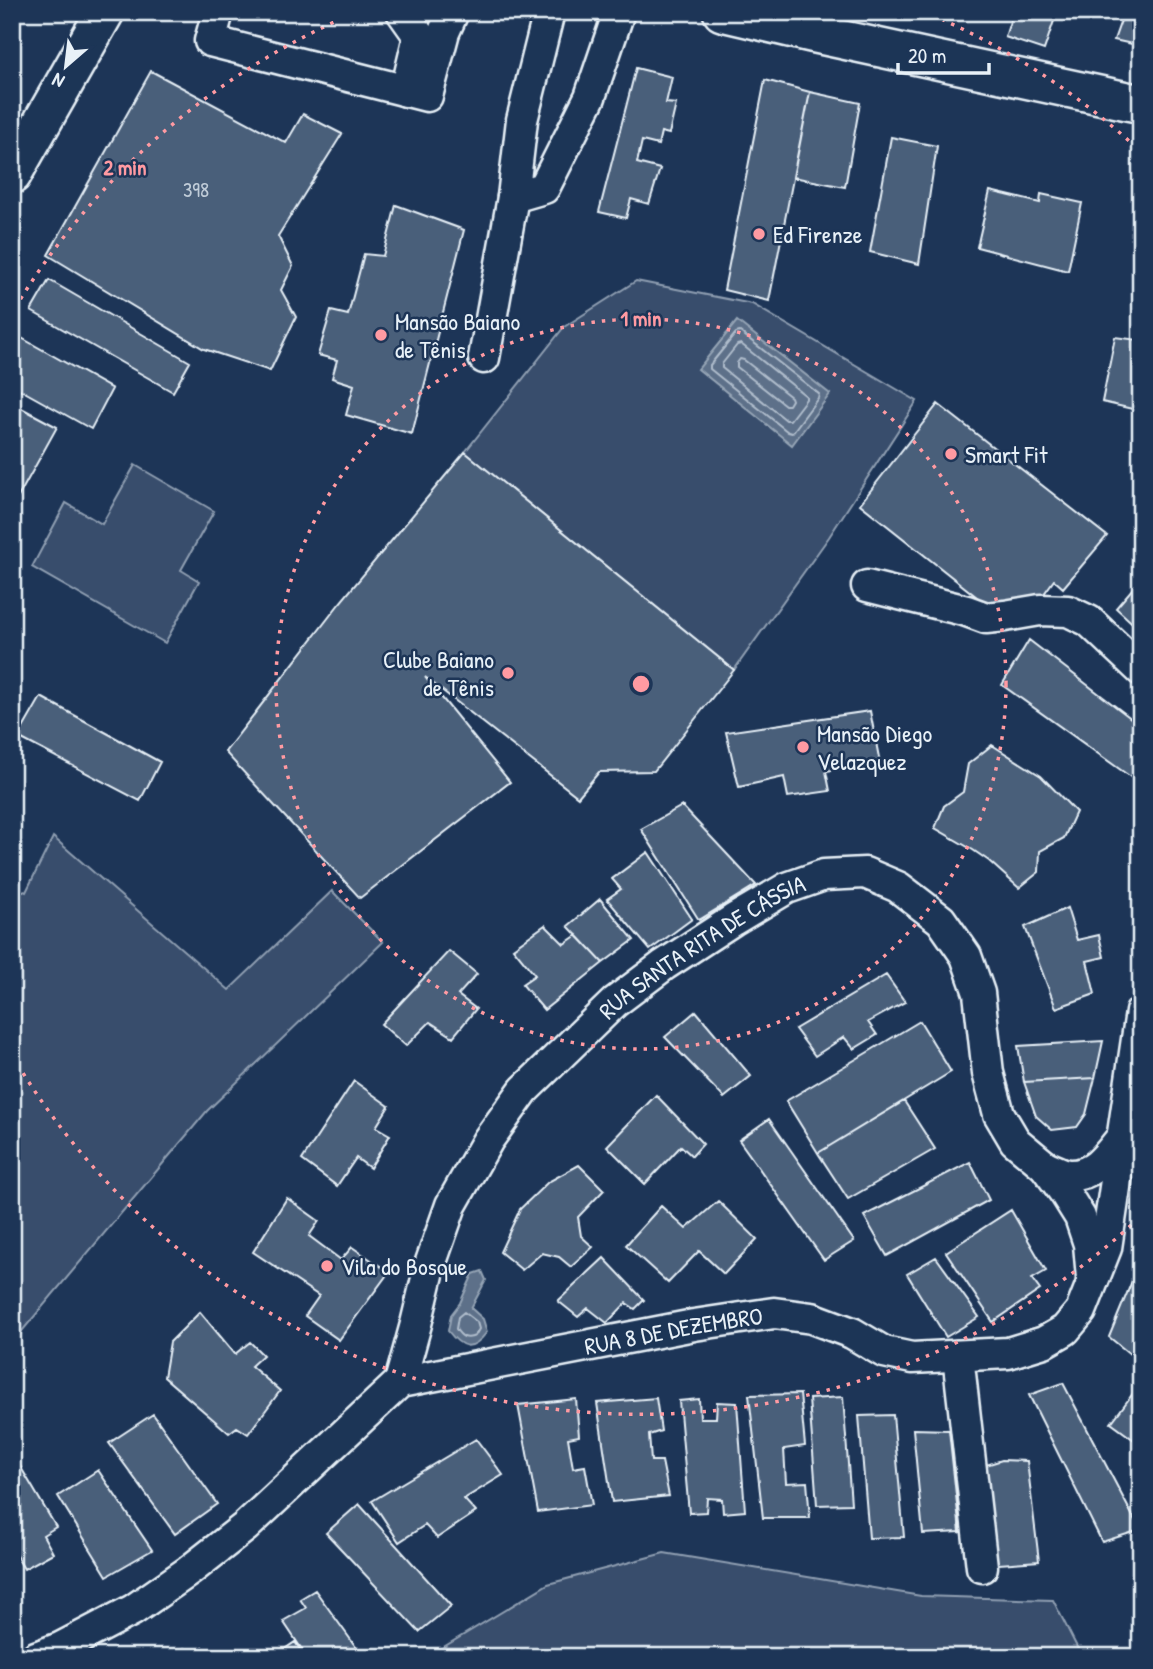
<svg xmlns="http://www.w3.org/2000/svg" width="1153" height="1669" font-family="'Patrick Hand',sans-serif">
<rect width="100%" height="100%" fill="#1d3557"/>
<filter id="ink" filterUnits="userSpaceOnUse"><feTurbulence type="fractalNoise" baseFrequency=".0143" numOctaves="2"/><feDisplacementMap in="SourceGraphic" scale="14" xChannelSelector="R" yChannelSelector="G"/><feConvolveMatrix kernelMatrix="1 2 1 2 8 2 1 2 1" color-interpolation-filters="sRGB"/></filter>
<g filter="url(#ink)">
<!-- green -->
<path fill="#374d6c" stroke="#909fb2" stroke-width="2" d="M636,281l116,23 165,97 -88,136 -95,133 -269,-218 99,-125z
M135,465l79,46 -33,59 18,11 -34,62 -133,-76 34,-64 36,21z
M53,837l176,153 103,-99 51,51 -176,169 -195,232v-457l14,6z
M664,1553l257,43 132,4 29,57h-655l121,-73z"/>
<!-- water -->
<path fill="#5d7089" stroke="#95a4b5" stroke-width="2" d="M737,321l93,73 -38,51 -94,-76z
M482,1271l4,9 -15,28 12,11 4,13c-15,20 -25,17 -39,-1l3,-16 9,-12 13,-29z"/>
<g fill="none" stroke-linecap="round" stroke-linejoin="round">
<!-- shore -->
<path stroke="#b0bdcc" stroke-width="2" d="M740,332l79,62 -1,4 -26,35 -4,-1 -78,-63v-4l26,-32z
M741,344l65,52v3l-16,21h-4l-64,-52v-4l15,-19z
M740,359l4,1 47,37 1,3 -3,5h-4l-48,-38v-4z
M464,1312l13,10 2,7 -4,7c-9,4 -14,1 -19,-7l2,-12z"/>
</g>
<!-- building -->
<path fill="#495e7a" stroke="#e8f1f8" stroke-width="2" d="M1013,12h44l-13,38 -39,-13z
M1124,12h17v34l-27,-6z
M636,68l36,9 -6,26 10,1 -7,30 -8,-2 -3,13 -16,-4 -5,22 23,6 -11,35 -18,-5 -5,19 -27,-6z
M151,71l135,72 17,-29 39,20 -64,102 15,30 -12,24 15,27 -26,54 -66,-22 -156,-94z
M765,80l45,12 -41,209 -45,-11z
M810,92l50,11 -15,84 -52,-10z
M891,137l46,9 -18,118 -49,-12z
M990,191l50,12 1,-9 41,9 -14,68 -91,-24z
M396,205l68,25 -52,204 -66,-19 8,-30 -22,-7 5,-18 -19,-5 13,-44 17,4 16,-61 19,2z
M49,280l141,82 -17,30 -142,-81z
M1141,331v80l-39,-9 13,-65 23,3z
M18,336l94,53 -21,40 -79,-44v-36z
M12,403l45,24 -41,74 -4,-2z
M938,404l169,132 -44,52 -9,-8 -16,22 -56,-1 -122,-97z
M465,452l269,218 -80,101 -55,1 -21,25 -153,-120 85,105 -150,116 -135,-146 114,-148z
M1139,581l2,2v48l-25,-23z
M1029,640l112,86v41l-9,11 -130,-93z
M41,697l119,65 -20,39 -122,-64z
M870,711l10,52 -54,8 4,20 -42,6 -4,-20 -45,10 -13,-55z
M992,745l49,31 35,36 -12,26 -24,13 -1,21 -20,16 -30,-27 -16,-11 -38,-22 9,-22 19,-14 5,-28z
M682,806l74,79 -57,35 -58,-91z
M648,852l44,67 -42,31 -43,-51 14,-10 -9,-10z
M600,899l34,41 -31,23 -35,-37z
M1067,908l10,32 22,-5 5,22 -17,4 8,33 -39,14 -31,-81z
M545,925l19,19 13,-9 26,28 -59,47 -22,-26 13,-9 -22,-27z
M449,951l28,23 -19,21 18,14 -23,28 -23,-15 -24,24 -25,-22z
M886,975l19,27 -37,20 9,13 -23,14 -10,-12 -29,19 -20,-27z
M696,1011l55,65 -27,22 -59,-61z
M920,1021l31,51 -133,81 -32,-52z
M1103,1041l-8,37 -71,4 -6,-36z
M1095,1078l-9,36 -9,13 -25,3 -16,-14 -12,-34z
M354,1081l35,25 -13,21 14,8 -20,33 -14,-10 -19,28 -35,-26z
M656,1095l47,49 -11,12 -11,-10 -36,38 -38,-38z
M904,1101l31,48 -87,50 -30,-46z
M769,1119l85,122 -30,19 -85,-120z
M970,1162l19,38 -102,56 -23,-40z
M579,1165l25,25 -26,27 3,19 12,11 -22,20 -12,-10 -17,-4 -20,17 -22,-18 20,-43 28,-27z
M287,1198l32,23 -10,15 32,24 11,-13 37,25 -50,68 -34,-24 14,-20 -66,-44z
M718,1201l39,38 -33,35 -25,-23 -31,32 -42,-38 35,-39 25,23z
M1011,1210l35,61 -14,8 8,11 -47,32 -47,-70z
M936,1257l43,60 -33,20 -39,-63z
M604,1258l40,42 -9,9 -9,-6 -19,20 -19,-15 -10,9 -20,-16z
M1132,1281l9,4v78l-32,-26z
M200,1312l35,42 15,-12 13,13 -12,11 29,25 -32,43 -11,-7 -8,6 -65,-56 6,-35z
M1063,1383l77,147 -38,12 -73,-147z
M1140,1384l1,1v60l-30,-22z
M800,1394l5,52 -21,3 2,34 21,-1 3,36h-47l-14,-123z
M843,1397l8,107 -34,1 -8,-106z
M656,1398l5,33 -12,4 2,26h11l7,35 -57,6 -15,-99z
M576,1399l3,37 -11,2 5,30 12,-2 7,39 -54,7 -20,-107z
M699,1399l1,19h16l1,-16 20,1 8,108 -22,2 -1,-14 -15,-1 -1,14 -17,1 -10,-112z
M153,1414l64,90 -42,30 -66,-91z
M893,1415l11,122 -35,1 -10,-122z
M913,1429l36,1 11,102 -37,2z
M476,1439l27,36 -39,24 12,13 -39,26 -12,-13 -26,17 -27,-41z
M1002,1460l25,1 12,100 -40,3 -8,-11 -11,-77 6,-11z
M20,1466l36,61 -13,8 10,18 -29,16 -12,-20v-79z
M98,1470l54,80 -45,26 -49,-80z
M359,1504l92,102 -32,26 -93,-99z
M315,1590l46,64 -4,3h-50l-24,-36 23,-13 -6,-9z
M295,1642l10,15h-32z
M203,1647l5,10h-32v-6l9,-3 8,5z"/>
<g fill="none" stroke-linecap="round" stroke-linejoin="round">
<!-- minor casing -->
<g stroke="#e8f1f8" stroke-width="35">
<g id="minor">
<path d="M218,12l-8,29 217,55 17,-64 9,-20"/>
<path d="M402,12l17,24 -13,55"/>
<path d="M513,197l31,-9 46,-91 29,-85"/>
<path d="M484,358l29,-161 9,-77 27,-108"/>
<path d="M867,586l100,25 19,7 19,-2 35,-6 28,1 21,10 52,49"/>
<path d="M1045,1166c8,3 18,9 26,9 25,0 38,-22 52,-39"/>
<path d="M958,1356l24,211"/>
<path id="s1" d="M400,1382l16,-58 15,-62 20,-57 37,-65 36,-50 91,-88 49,-37 69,-45 54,-32 37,-13 41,-2 33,14 43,33 25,36 13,37 9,80 11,41 16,27 30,25 20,27 15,24 9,27 3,34"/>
<path id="s2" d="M36,1657l24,-9 73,-38 56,-39 56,-44 155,-145 294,-57 80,-12 38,5 40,15 32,19 28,6 96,-5 36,-11 21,-12 16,-19 25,-63 35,-236"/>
</g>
</g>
<!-- major casing -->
<g stroke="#e8f1f8" stroke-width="42">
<path id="major" d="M722,12l89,21 330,71
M12,175l93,-163"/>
</g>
<!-- minor -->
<use href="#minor" stroke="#1d3557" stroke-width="30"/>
<!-- major -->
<use href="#major" stroke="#1d3557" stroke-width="37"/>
</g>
</g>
<!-- distance rings -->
<g fill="none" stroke="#ff9aa2" stroke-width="3.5" stroke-dasharray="3.5 7">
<circle cx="641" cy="684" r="365"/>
<path d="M1139 1218A730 730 0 0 1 15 1060M15 308A730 730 0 0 1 350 15M932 15A730 730 0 0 1 1139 150"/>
</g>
<!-- markers -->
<g fill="#ff9aa2" stroke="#1d3557" stroke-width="2.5">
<circle cx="759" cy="234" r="7"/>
<circle cx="381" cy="335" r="7"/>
<circle cx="951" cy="454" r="7"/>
<circle cx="508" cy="673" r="7"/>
<circle cx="803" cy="747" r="7"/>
<circle cx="327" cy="1266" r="7"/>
</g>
<g text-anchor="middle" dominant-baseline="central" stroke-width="5" stroke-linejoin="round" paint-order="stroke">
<!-- number labels -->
<g font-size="21" fill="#c0ccd8">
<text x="196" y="189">398</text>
</g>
<!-- poi labels -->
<g font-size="24" fill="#e8f1f8" stroke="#1d3557" text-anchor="start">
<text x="773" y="234">Ed Firenze</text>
<text x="395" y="321">Mansão Baiano<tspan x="395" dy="28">de Tênis</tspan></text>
<text x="965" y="454">Smart Fit</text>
<text x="494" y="659" text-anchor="end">Clube Baiano<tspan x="494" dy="28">de Tênis</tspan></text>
<text x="817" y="733">Mansão Diego<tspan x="817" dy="28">Velazquez</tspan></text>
<text x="341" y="1266">Vila do Bosque</text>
</g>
<!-- street labels -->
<g font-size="24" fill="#e8f1f8" stroke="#1d3557">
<text stroke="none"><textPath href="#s1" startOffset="551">RUA SANTA RITA DE CÁSSIA</textPath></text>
<text stroke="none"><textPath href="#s2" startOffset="738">RUA 8 DE DEZEMBRO</textPath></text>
</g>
</g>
<circle cx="641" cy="684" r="10" fill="#ff9aa2" stroke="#1d3557" stroke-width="3.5"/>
<g font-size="21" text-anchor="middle" font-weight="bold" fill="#ff9aa2" stroke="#1d3557" stroke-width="5" stroke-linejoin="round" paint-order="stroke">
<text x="125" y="175">2 min</text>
<text x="641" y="326">1 min</text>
</g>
<!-- margin -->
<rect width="1153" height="1669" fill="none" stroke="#1d3557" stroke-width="42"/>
<rect x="21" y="21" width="1111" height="1627" fill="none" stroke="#e8f1f8" stroke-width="2.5" filter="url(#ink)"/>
<!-- north arrow -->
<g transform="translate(66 66) rotate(208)" stroke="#1d3557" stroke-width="5" paint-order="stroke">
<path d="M0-5L12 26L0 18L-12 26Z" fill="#e8f1f8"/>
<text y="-10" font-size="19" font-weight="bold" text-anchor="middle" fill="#e8f1f8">N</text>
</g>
<!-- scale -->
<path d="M898 63v10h91v-10" fill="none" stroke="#e8f1f8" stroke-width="3.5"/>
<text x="908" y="63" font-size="21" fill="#e8f1f8" stroke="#1d3557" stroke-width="5" paint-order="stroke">20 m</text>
</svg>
